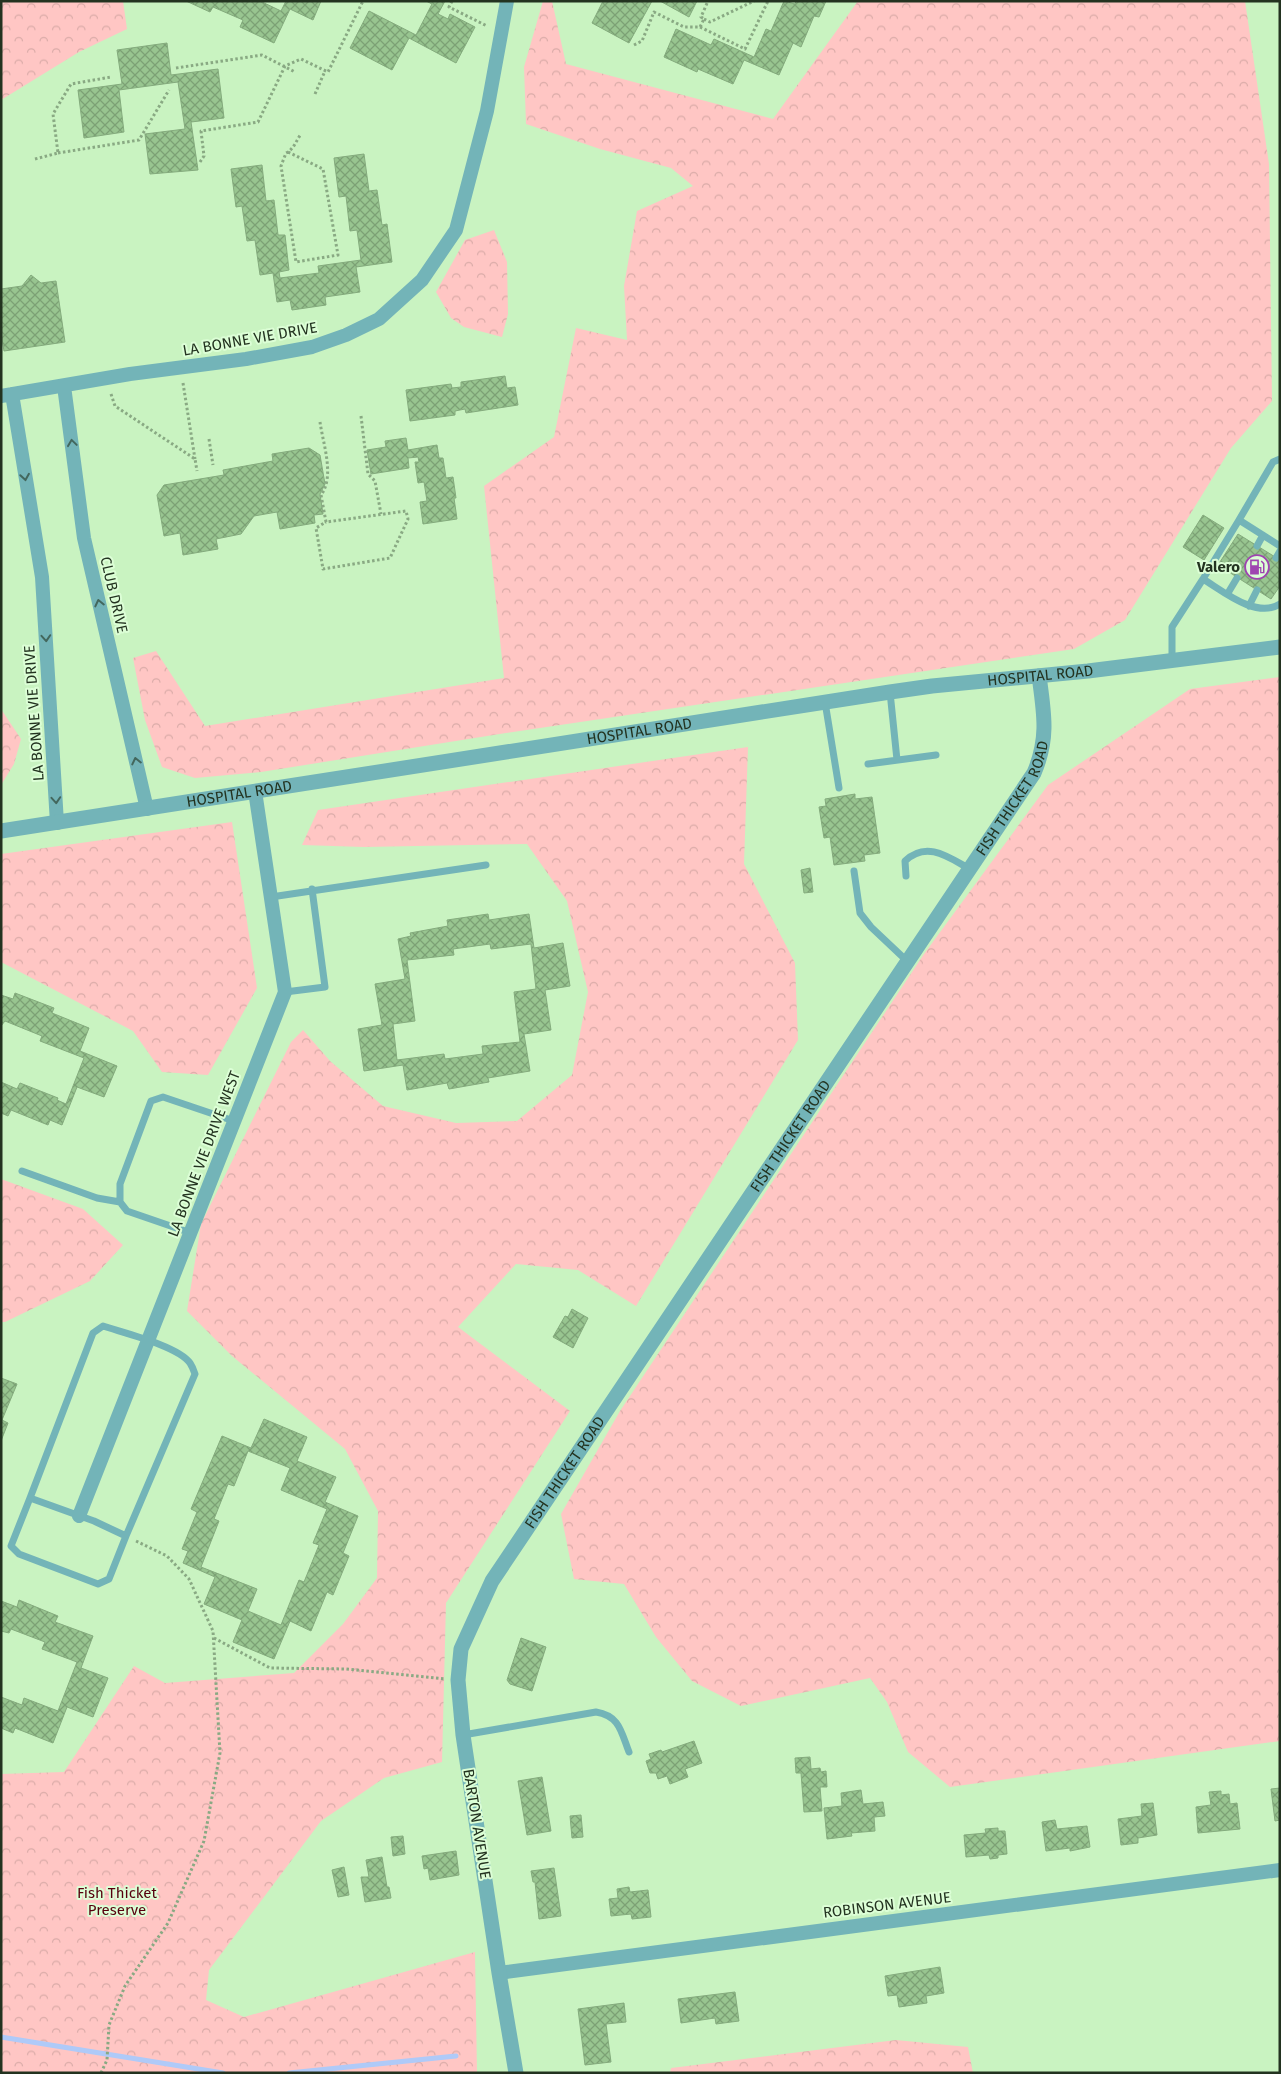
<svg xmlns="http://www.w3.org/2000/svg" width="1281" height="2074" font-family="'Fira Sans',sans-serif">
<defs>
<pattern id="forest-crowns" width="20" height="18" patternUnits="userSpaceOnUse" patternTransform="scale(1.25)"><rect width="20" height="18" fill="#ffc6c4"/><path d="M2 6a3 3 0 1 1 6 0M12 15a3 3 0 1 1 6 0" fill="none" stroke="#daaba8"/></pattern>
<pattern id="building-cross-hatch" width="8" height="8" patternUnits="userSpaceOnUse" patternTransform="scale(1.25)"><rect width="8" height="8" fill="#98c590"/><path d="M0 0l8 8M0 8l8-8" fill="none" stroke="#7ca175"/></pattern>
</defs>
<rect width="100%" height="100%" fill="#c9f3c1"/>
<!-- forest -->
<path fill="url(#forest-crowns)" d="M1,1h122l4,28 -48,23 -78,48z
M543,1h9l14,63 207,55 85,-118h387l24,163 3,237 -41,47 -106,172 -51,29 -568,84 -245,39 -66,6 -33,-11 -17,-47 -12,-62 23,-7 49,75 299,-48 -20,-192 70,-49 22,-109 51,12 -3,-54 13,-75 56,-25 -22,-18 -71,-19 -74,-25 -2,-57z
M494,230l13,32 1,52 -6,23 -38,-10 -13,-9 -15,-26 29,-52z
M1280,677v1064l-330,46 -42,-35 -21,-50 -17,-24 -129,28 -49,-25 -36,-44 -32,-53 -50,-5 -13,-65 59,-103 304,-457 124,-169 142,-96z
M1,709l20,30 -7,25 -13,21z
M748,747l-4,117 51,99 3,77 -162,266 -58,-36 -62,-6 -58,63 112,84 -124,192 -4,159 -58,16 -63,43 -112,149 -3,30 38,17 231,-65 2,121h-476v-299l63,-2 70,-106 31,17 129,-10 49,-49 34,-46 1,-67 -33,-62 -113,-93 -45,-45 14,-87 90,-182 12,-12 27,31 53,45 73,17 61,-2 55,-46 16,-83 -21,-91 -40,-57 -163,3 -62,-2 16,-35z
M232,822l25,166 -49,87 -46,-3 -29,-41 -132,-69v-108z
M1,1179l82,30 40,36 -33,36 -85,41h-4z
M896,2040l72,7 5,26h-303l1,-5z"/>
<g fill="none" stroke-linecap="round" stroke-linejoin="round">
<!-- stream -->
<path stroke="#afcaf8" stroke-width="5" d="M1,2037l222,36
M289,2073l167,-17"/>
</g>
<!-- building -->
<path fill="url(#building-cross-hatch)" stroke="#84ab7d" fill-rule="evenodd" d="M186,1h74l21,10 5,-10h35l-8,19 -23,-11 -16,34 -34,-16 3,-7 -30,-13 -3,5z
M426,1h19l-7,13 10,5 2,-5 25,13 -19,36 -47,-25 -17,32 -42,-22 19,-37 47,24 16,-31z
M603,1h49l-23,42 -37,-20z
M660,1h37l-8,16z
M784,1l11,3 1,-3h30l-7,16 -5,-1 -13,31 -8,-4 -14,32 -35,-15 -11,24 -35,-15 -1,3 -33,-15 12,-28 35,16 3,-6 40,18 12,-28 5,2z
M167,43l4,32 47,-6 6,49 -33,4 7,48 -48,4 -5,-40 40,-5 -7,-47 -59,8 5,42 -40,6 -6,-48 44,-6 -5,-34z
M364,154l5,37 8,-1 5,35 5,-1 5,38 -36,5 4,25 -35,5 1,8 -34,5 -2,-10 -13,2 -4,-29 -13,2 -5,-35 -8,1 -5,-35 -6,1 -5,-38 31,-4 4,36 8,-1 4,35h7l4,35 -10,2 1,6 39,-5 -1,-7 43,-6 -4,-30 -7,1 -4,-35 -7,1 -5,-39z
M31,275l10,8 15,-2 9,61 -61,9 -3,-18v-44l21,-3z
M505,376l2,12 8,-1 3,18 -52,8 -1,-4 -10,2v4l-45,6 -4,-31 45,-6 1,4 9,-1v-5z
M406,438l2,12 29,-5 2,13h4l3,20 7,-1 3,21h-2l3,21 -34,5 -3,-22 7,-1 -3,-19 -6,1 -3,-21h4l-1,-5 -10,1 1,10 -38,6 -4,-24 19,-3 -1,-6z
M309,448l11,7 5,29 -5,10 3,20 -9,1 1,8 -35,6 -3,-17 -23,4 -13,18 -25,5 2,10 -35,6 -3,-22 -16,3 -7,-41 7,-10 60,-10 -1,-5 50,-9 -1,-7z
M1203,515l21,13 -20,32 -21,-13z
M1238,534l42,26v26l-9,13 -53,-34z
M855,794v5l17,-2 8,56 -16,2 1,6 -31,4 -4,-28 -6,1 -5,-31 7,-1 -1,-7z
M810,868l3,24 -9,1 -3,-23z
M488,914l1,6 40,-6 5,34 29,-5 7,43 -25,4 6,40 -27,4 6,37 -42,7 1,4 -40,7 -2,-6 -40,7 -4,-25 -39,6 -6,-42 24,-4 -7,-41 30,-5 -7,-40 13,-3 -1,-3 38,-7 -1,-6zM490,944l1,5 40,-5 5,45 -22,3 6,50 -38,4 1,8 -38,5 -1,-5 -47,6 -4,-36 22,-3 -8,-61 47,-5 -1,-6z
M15,993l39,15 -2,5 37,15 -9,23 37,15 -13,31 -27,-10 -15,38 -12,-5 -2,5 -37,-15 -3,6 -7,-3v-31l16,7 3,-6 38,15 -1,2 9,4 18,-46 -44,-17 2,-5 -37,-15 -4,5v-31l12,4z
M572,1309l16,9 -15,30 -20,-11 12,-21 3,1z
M1,1378l16,6 -15,36 6,3 -7,18z
M264,1419l43,18 -10,24 39,16 -11,25 33,14 -15,37 6,3 -16,39 -6,-3 -16,39 -21,-10 -16,38 -41,-17 9,-22 -38,-16 11,-27 -32,-14 5,-12 -6,-2 15,-37 -6,-3 31,-73 29,12zM248,1451l42,17 -9,22 46,19 -14,34 6,2 -15,37 -5,-2 -18,45 -33,-14 9,-22 -56,-22 18,-46 -5,-2 14,-35 6,2z
M19,1600l39,16 -3,6 38,14 -12,32 27,10 -15,39 -26,-10 -14,36 -38,-15 -2,5 -12,-5v-31l21,8 2,-7 34,13 19,-49 -35,-13 3,-7 -34,-13 -2,4 -8,-2v-30l16,6z
M521,1638l25,9 -14,44 -22,-7 -3,-4z
M694,1741l8,22 -17,6 3,8 -18,7 -3,-8 -9,3 -2,-6h-6l-4,-12 5,-2 -2,-5 12,-4 1,2z
M810,1757l1,12 9,-1 1,4 5,-1 1,16h-7l2,24 -18,1 -3,-39h-5l-1,-15z
M542,1777l9,54 -24,4 -9,-54z
M1280,1788v32l-5,1 -4,-32z
M861,1790l2,14 20,-2 2,14 -11,1 1,14 -24,2 1,3 -25,3 -3,-31 18,-2 -1,-13z
M1221,1791v4l8,-1 1,10 7,-1 3,26 -42,4 -2,-26 15,-2 -2,-13z
M1153,1803l4,32 -19,3v5l-17,2 -3,-26 24,-3 -1,-12z
M581,1815l2,22 -11,1 -2,-22z
M1055,1820l2,9 30,-3 3,21 -20,4v-3l-24,3 -4,-29z
M998,1828v3h7l2,23 -9,1v3l-8,1 -1,-4 -23,2 -2,-22 22,-2 -1,-4z
M403,1836l2,18 -12,2 -2,-19z
M456,1851l3,24 -29,5 -2,-12 -4,1 -2,-13z
M382,1857l5,30h2l2,11 -26,4 -4,-25h8l-3,-17z
M344,1867l5,28 -11,2 -6,-27z
M554,1868l7,48 -22,3 -4,-37h-2l-2,-11z
M629,1887l1,5 18,-2 3,27 -19,2 -1,-5 -20,2 -2,-17 9,-1 -1,-9z
M940,1967l4,26 -18,3 1,7 -28,4 -2,-12 -9,1 -3,-20z
M735,1992l4,29 -23,3 -1,-6 -34,5 -3,-24z
M624,2003l2,19 -20,2 5,38 -26,3 -7,-56z"/>
<g fill="none" stroke-linecap="round" stroke-linejoin="round">
<!-- path -->
<path stroke="#89a983" stroke-width="3" stroke-dasharray="2.5 2.5" stroke-linecap="butt" d="M452,1l-3,6 38,19
M704,19l6,3 44,-21
M700,27l45,22 23,-48
M634,45l8,-4 12,-29 30,15h16l4,-8 -3,-2 7,-16
M176,68l86,-13 33,17
M315,94l10,-23
M288,152l35,17 15,86 -42,7 -15,-96 5,-13c8,-4 10,-12 15,-19
M58,153l81,-13 30,-50
M35,159l23,-6 -5,-39 18,-30 40,-7
M200,162l4,-6 -3,-25 57,-9 27,-56 16,-7 27,13 35,-71
M183,383l12,76
M111,394l4,12 80,53 2,12
M361,416l7,58 7,7 6,33
M320,422c3,22 15,54 1,73l5,27 80,-11 2,8 -18,39 -67,11 -7,-41 10,-6
M209,439l4,26
M214,1638l56,30 76,1 99,10
M101,2073l6,-13 2,-35 16,-39 43,-63 36,-82 16,-88 -7,-122 -24,-52 -22,-23 -31,-15"/>
<!-- service -->
<path stroke="#73b4b8" stroke-width="7" d="M1280,459l-7,3 -34,58 41,26
M1257,546l6,-11
M1276,558l4,-7
M1203,579l36,-59
M1228,593l9,-15
M1249,606l8,-16
M1172,660v-33l31,-48c20,12 53,40 77,25
M890,692l7,68
M825,702l14,86
M868,764l68,-9
M854,871l6,42 11,14 36,34
M906,876l-1,-15c21,-20 42,-5 63,7
M271,897l215,-32
M285,992l40,-5 -13,-98
M22,1171l75,27 23,4
M191,1233l-64,-22 -7,-9v-18l31,-83 12,-4 71,24
M103,1326c21,7 75,20 87,37 2,3 4,8 5,11l-69,162 -32,-15 -64,-23 63,-165z
M30,1498l-19,48 8,8 79,30 11,-5 17,-43
M463,1735l133,-23c24,4 25,20 33,40"/>
<!-- minor -->
<path stroke="#73b4b8" stroke-width="14" d="M64,386l20,152 63,271
M12,394l30,183 15,246
M1,396l129,-22 116,-15 66,-12 34,-12 33,-16 43,-39 34,-50 31,-119 20,-110
M79,1516l206,-524 -30,-201
M499,1973l781,-103"/>
<!-- tertiary -->
<g stroke="#73b4b8" stroke-width="15">
<path id="s1" d="M1,831l889,-139 42,-6 156,-15 192,-24"/>
<path id="s2" d="M516,2073l-17,-100 -36,-238 -5,-55 3,-31 31,-68 542,-808c15,-35 10,-60 5,-97"/>
</g>
</g>
<!-- one-way arrows -->
<defs><path id="oneway-chevron" d="M-2-3.5L2.5 0L-2 3.5" fill="none" stroke-width="1.6" stroke-linecap="round" stroke-linejoin="round" transform="scale(1.25)"/></defs>
<g stroke="#43675d">
<use href="#oneway-chevron" transform="translate(72 443) rotate(-98)"/>
<use href="#oneway-chevron" transform="translate(25 477) rotate(81)"/>
<use href="#oneway-chevron" transform="translate(99 603) rotate(-103)"/>
<use href="#oneway-chevron" transform="translate(46 638) rotate(86)"/>
<use href="#oneway-chevron" transform="translate(136 761) rotate(-103)"/>
<use href="#oneway-chevron" transform="translate(56 800) rotate(86)"/>
</g>
<!-- icons -->
<defs>
<g id="fuel-ring" transform="scale(1.25)"><circle r="9.5" fill="#dcfed6" stroke="#9e44b0" stroke-width="1.5"/><path d="M-5.5-6h7V0h2V4h1.3V-2.5L3-4.5l.8-.8L6-3V5H2.5V1h-1V6h-7ZM-4.2-4.7v3.2H.2V-4.7Z" fill="#9e44b0"/></g>
</defs>
<g fill-rule="evenodd">
<use href="#fuel-ring" x="1257" y="567"/>
</g>
<g text-anchor="middle" dominant-baseline="central" stroke-width="4" stroke-linejoin="round" paint-order="stroke">
<!-- street labels -->
<g font-size="15" fill="#233320" stroke="#dcfed6">
<text transform="translate(250 339) rotate(-10)">LA BONNE VIE DRIVE</text>
<text transform="translate(114 595) rotate(77)">CLUB DRIVE</text>
<text stroke="none"><textPath href="#s1" startOffset="1051">HOSPITAL ROAD</textPath></text>
<text transform="translate(34 713) rotate(-94)">LA BONNE VIE DRIVE</text>
<text stroke="none"><textPath href="#s1" startOffset="646">HOSPITAL ROAD</textPath></text>
<text stroke="none"><textPath href="#s1" startOffset="241">HOSPITAL ROAD</textPath></text>
<text stroke="none"><textPath href="#s2" startOffset="1444">FISH THICKET ROAD</textPath></text>
<text stroke="none"><textPath href="#s2" startOffset="1039">FISH THICKET ROAD</textPath></text>
<text transform="translate(204 1154) rotate(-69)">LA BONNE VIE DRIVE WEST</text>
<text stroke="none"><textPath href="#s2" startOffset="634">FISH THICKET ROAD</textPath></text>
<text transform="translate(477 1824) rotate(81)">BARTON AVENUE</text>
<text transform="translate(887 1905) rotate(-7)">ROBINSON AVENUE</text>
</g>
<!-- poi labels -->
<g font-size="15" font-weight="bold" fill="#233320" stroke="#dcfed6" text-anchor="end">
<text x="1240" y="567">Valero</text>
</g>
<!-- park labels -->
<g font-size="15" fill="#57000e" stroke="#dcfed6">
<text x="117" y="1893">Fish Thicket<tspan x="117" dy="17">Preserve</tspan></text>
</g>
</g>
<!-- border -->
<rect width="1281" height="2074" fill="none" stroke="#233320" stroke-width="5"/>
</svg>
